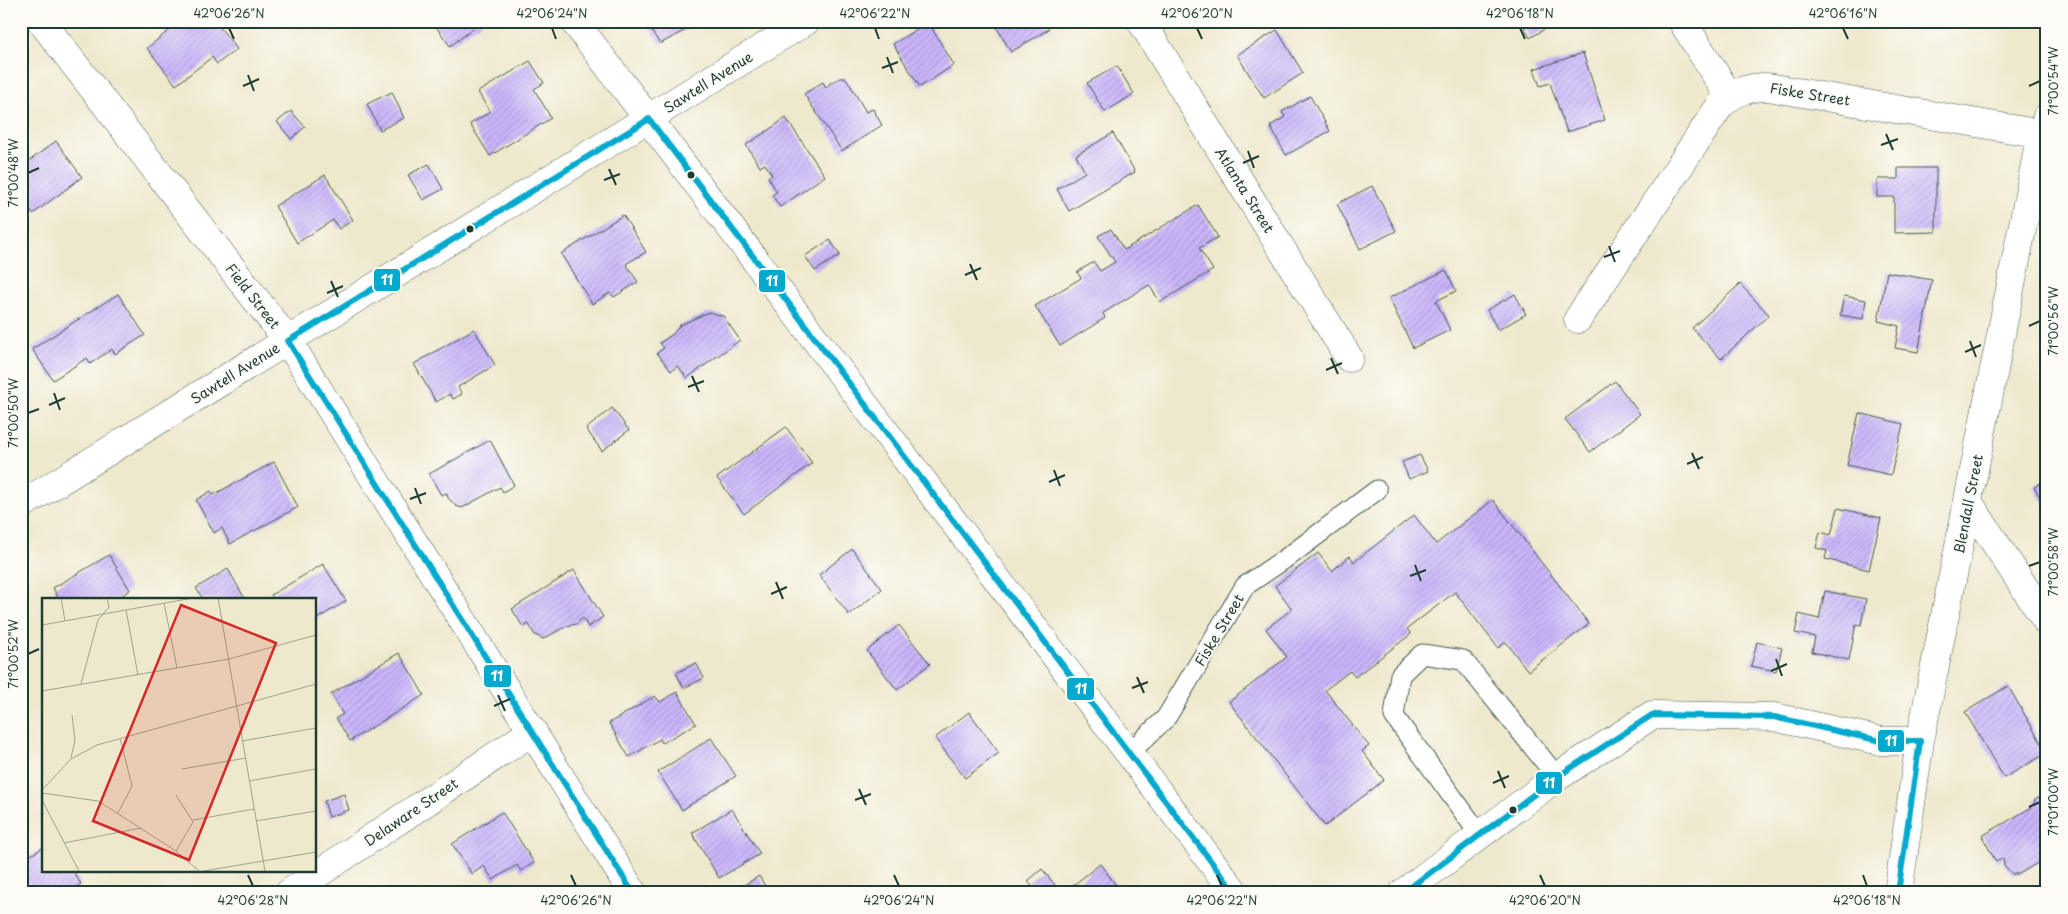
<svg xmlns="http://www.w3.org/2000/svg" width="2068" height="914" font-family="'Playpen Sans',sans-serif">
<defs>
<pattern id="building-hatch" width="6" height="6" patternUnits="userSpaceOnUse" patternTransform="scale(1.25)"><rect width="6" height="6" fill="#cbb6fc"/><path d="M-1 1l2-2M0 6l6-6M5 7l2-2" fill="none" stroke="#a495cd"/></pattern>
</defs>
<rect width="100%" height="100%" fill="#fdfcf7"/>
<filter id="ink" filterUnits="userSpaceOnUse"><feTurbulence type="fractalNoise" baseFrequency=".02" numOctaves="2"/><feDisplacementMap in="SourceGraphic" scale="10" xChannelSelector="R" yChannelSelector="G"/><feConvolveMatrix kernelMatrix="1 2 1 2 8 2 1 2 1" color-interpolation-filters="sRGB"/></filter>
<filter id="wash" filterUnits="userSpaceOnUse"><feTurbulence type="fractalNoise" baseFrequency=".0096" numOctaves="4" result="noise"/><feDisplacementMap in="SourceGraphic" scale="20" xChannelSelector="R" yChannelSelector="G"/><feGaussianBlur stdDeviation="1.12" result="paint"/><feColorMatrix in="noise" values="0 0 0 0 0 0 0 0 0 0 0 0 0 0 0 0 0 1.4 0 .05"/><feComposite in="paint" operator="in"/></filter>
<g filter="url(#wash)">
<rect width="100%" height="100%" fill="#eee8cc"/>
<g id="blocks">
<!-- building -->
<path fill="url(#building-hatch)" d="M181,21h34l22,28 -20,15 -5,-7 -36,28 -29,-37z
M432,21h52l-34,25z
M639,21h57l2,2 -38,21 -11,-17 -8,-1z
M993,21h51l5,8 -38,23z
M1521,21h37l-28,17z
M928,22l26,43 -34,22 -27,-43z
M1277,30l26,43 -39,25 -27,-43z
M1583,53l22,67 -38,12 -17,-49 -10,3 -6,-17z
M530,61l14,22 -10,6 17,29 -61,38 -20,-32 20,-12 -12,-20z
M1117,66l17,28 -29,18 -18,-29z
M840,78h6l20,34 7,-3 9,16 -40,26 -38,-57 19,-12 3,6 4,-5z
M392,92l12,26 -24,12 -13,-26z
M1310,96l20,35 -44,24 -16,-29 15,-9 -3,-5z
M291,111l14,16 -14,12 -14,-17z
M786,118l39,58 -45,31 -8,-12 5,-3 -9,-15 4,-2 -7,-11 -5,3 -14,-22z
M1113,133l22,39 -66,39 -12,-22 28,-17 -9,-17z
M56,141l26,36 -49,37 -12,-15v-32z
M429,164l14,25 -20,11 -15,-25z
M1898,168h38v64l-42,1v-36h-17v-18h21z
M325,175l28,45 -14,9 -6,-9 -36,23 -22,-37z
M1372,186l24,45 -36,18 -23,-45z
M1198,205l20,32 -19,11 14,22 -53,32 -11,-17 -46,28 2,5 -45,28 -25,-40 46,-28 -4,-6 17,-10 6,9 15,-9 -17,-26 13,-7 13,21z
M623,215l23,37 -20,12 12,18 -24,15 -4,-4 -18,11 -31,-50z
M830,240l10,15 -25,16 -10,-15z
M1446,270l10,21 -20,10 14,29 -37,18 -24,-50z
M1887,272l45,8 -14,72 -23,-4 4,-22 -21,-5z
M1740,284l29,31 -48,44 -29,-31z
M118,294l27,41 -30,19 -3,-5 -22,15 -3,-6 -34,22 -21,-31z
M1515,294l11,20 -28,16 -11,-20z
M1844,296l22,4 -3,19 -23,-4z
M709,312l14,4 17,24 -53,38 -9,-12 -7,5 -14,-18 7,-5 -4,-5 13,-9 7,-9z
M474,329l21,36 -37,22 4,7 -9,5 -3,-5 -14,8 -22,-38z
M1615,381l25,33 -50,38 -25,-33z
M612,408l17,22 -27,21 -16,-22z
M1859,413l44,11 -12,51 -44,-10z
M786,427l26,36 -68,51 -27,-36z
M490,440l24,45 -11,7 -3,-5 -38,21 -6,-2 -8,-8 -1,-5 -6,2 -12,-21z
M1420,455l8,16 -19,8 -7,-17z
M274,462l24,45 -68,37 -8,-16 -8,5 -18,-33 15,-9 2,4z
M2047,479v30l-13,-22z
M1493,500l96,124 -61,47 -22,-29 -8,6 -43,-56 -48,37 4,5 -56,43 -5,-6 -25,19 44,56 -7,5 22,29 -59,46 -96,-124 58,-45 -21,-28 26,-20 -17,-23 43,-33 14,18 18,-15 4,6 60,-47 22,29z
M1838,508l43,10 -12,52 -44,-11 2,-8 -11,-3 4,-16 11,3z
M852,549l30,40 -33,26 -30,-40z
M109,555l21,35 -14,9h-57l-6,-11z
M323,564l23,37 -31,19v-21h-41l-3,-4z
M228,569l17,30h-42l-7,-11z
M574,570l29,47 -15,10 -5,-9 -7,6 -9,2 -24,13 -9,-5 -5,-10 -6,3 -11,-18z
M1825,591l41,8 -5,26 -5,-1 -7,36 -37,-8 3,-15 -20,-4 4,-19 20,5z
M899,625l31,39 -33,26 -30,-39z
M1757,642l25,6 -6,23 -25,-5z
M399,653l25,42 -74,46 -14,-23 7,-4 -12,-20z
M696,663l8,15 -20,10 -8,-15z
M2008,686l39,67 -43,25 -39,-66z
M677,692l19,32 -34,19 -2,-4 -31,18 -20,-34 46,-27 5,6z
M969,712l30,41 -34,25 -30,-40z
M711,738l25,38 -54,34 -24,-38z
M344,794l5,16 -20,7 -5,-16z
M2041,797h6v68l-3,2 -3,-6 -22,13h-7l-8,-9 -1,-7 -7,4 -14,-26 50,-29 4,-8z
M732,809l28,45 -41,24 -27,-45z
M502,812l32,51 -13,8 -4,-6 -24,15 -9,-14 -12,8 -20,-30z
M44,847v23h28l9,14 -14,9h-34l-12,-20v-12z
M1100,864l22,29h-55l-1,-2z
M1042,869l13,16 -9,8h-9l-9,-12z
M759,876l10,17h-38z"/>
</g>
</g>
<g filter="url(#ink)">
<use href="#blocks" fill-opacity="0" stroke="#3e574b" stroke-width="1"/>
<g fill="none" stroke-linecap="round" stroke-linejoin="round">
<!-- lane casing -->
<g stroke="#3e574b" stroke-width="21">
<path id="lane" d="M1129,753l37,-35 79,-132 47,-32 85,-64
M1480,835l-86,-119 6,-41 22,-21 41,6 94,117"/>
</g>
<!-- street casing -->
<g stroke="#3e574b" stroke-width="29">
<path id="street" d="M574,21l661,872
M1141,21l208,337
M1682,21l47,75
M1578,319l141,-212c14,-15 28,-20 49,-20l273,47
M1969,503l78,119
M289,893l244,-162
M1403,893l154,-116 95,-62 122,2 107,24h39
M1898,893l22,-152 121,-607 6,-17"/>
</g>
<!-- secondary casing -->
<g stroke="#3e574b" stroke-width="29">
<path id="secondary" d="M41,21l247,320 345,552
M21,505l785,-484"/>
</g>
<!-- lane -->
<use href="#lane" stroke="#fff" stroke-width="19"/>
<!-- street -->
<use href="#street" stroke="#fff" stroke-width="28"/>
<!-- secondary -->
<use href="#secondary" stroke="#fff" stroke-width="28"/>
<!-- bus-1 casing -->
<g stroke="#fdfcf7" stroke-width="10">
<path id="bus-1" d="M633,893l-345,-552 361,-222 586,774
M1403,893l154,-116 95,-62 122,2 107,24h39l-22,152"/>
</g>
<!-- bus-1 -->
<use href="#bus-1" stroke="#00a9ce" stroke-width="6"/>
</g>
</g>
<!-- ticks -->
<path fill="none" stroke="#1f3d34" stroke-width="2" d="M229,28l5,11M552,28l4,11M875,28l4,11M1197,28l5,11M1520,28l5,11M1843,28l5,11M887,57l6,16M882,68l16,-6M248,75l6,16M243,86l16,-7M2029,86l11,-5M1886,134l7,16M1881,145l17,-6M1248,151l6,17M1243,163l16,-7M609,169l7,16M28,173l11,-5M604,180l16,-6M1609,246l6,16M1604,257l16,-6M970,264l7,16M965,275l16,-7M331,281l7,16M327,293l16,-7M2029,326l11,-5M1970,341l6,16M1965,352l16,-7M1331,358l7,16M1326,370l16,-7M692,376l7,16M688,387l16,-6M54,393l6,17M49,405l16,-7M28,413l11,-4M1692,453l7,16M1687,464l16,-7M1054,470l6,16M1049,482l16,-7M415,488l6,16M410,499l16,-6M1415,565l6,16M2029,566l11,-4M1410,576l16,-6M776,582l7,17M771,594l16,-7M28,654l11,-5M1776,659l6,17M1771,671l16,-7M1137,677l7,16M1132,688l16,-6M498,695l7,16M494,706l16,-7M1498,771l7,17M1493,783l16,-7M859,789l7,16M855,800l16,-6M2029,807l11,-5M248,875l5,11M571,875l5,11M894,875l5,11M1217,875l5,11M1540,875l5,11M1863,875l4,11"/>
<!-- markers -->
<g fill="#1f3d34" stroke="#fdfcf7" stroke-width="2">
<circle cx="691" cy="175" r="4.5"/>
<circle cx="470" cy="229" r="4.5"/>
<circle cx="1513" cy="810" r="4.5"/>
</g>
<g text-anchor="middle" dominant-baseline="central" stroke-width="4" stroke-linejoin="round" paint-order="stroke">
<!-- street labels -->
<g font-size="14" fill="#1f3d34" stroke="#fdfcf7">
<text transform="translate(708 82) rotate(-32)">Sawtell Avenue</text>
<text transform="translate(1810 94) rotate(9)">Fiske Street</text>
<text transform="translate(1245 190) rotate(58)">Atlanta Street</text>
<text transform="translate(253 296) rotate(52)">Field Street</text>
<text transform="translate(235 373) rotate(-32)">Sawtell Avenue</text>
<text transform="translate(1968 504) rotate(-79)">Blendall Street</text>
<text transform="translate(1219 630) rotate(-59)">Fiske Street</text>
<text transform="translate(411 812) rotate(-34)">Delaware Street</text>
</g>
</g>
<!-- overview -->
<g transform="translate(42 598)">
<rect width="274" height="274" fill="#eee8cc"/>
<path fill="none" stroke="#9ba48f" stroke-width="1" d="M19,0l4,23M176,0l47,273M122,5l13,65M84,12l12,65M0,27l151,-27M39,86l17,-64 11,-13 -2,-9M0,93l187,-32 87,-24M200,143l74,-13M29,160l4,-18 -3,-25M140,171l64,-11M207,183l67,-12M0,192l29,-31 26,-14 219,-61M0,195l56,8 78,50 23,20M0,202l37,71M76,215l14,-27 -12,-48M151,222l61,-11M214,223l60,-10M22,245l77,-15M134,253l17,-29 -17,-27M162,273l112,-19"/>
<path fill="#d62828" fill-opacity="0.15" stroke="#d62828" stroke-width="2.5" d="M139,7l95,38 -87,217 -96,-39z"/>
<rect width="274" height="274" fill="none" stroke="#1f3d34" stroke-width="2.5"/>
</g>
<g stroke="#fdfcf7" stroke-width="2">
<rect x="373" y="268" width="28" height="24" rx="5" fill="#00a9ce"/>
<rect x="758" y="269" width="28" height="24" rx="5" fill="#00a9ce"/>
<rect x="483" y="664" width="29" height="24" rx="5" fill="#00a9ce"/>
<rect x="1066" y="677" width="29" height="24" rx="5" fill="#00a9ce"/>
<rect x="1877" y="729" width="28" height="24" rx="5" fill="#00a9ce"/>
<rect x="1535" y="771" width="28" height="24" rx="5" fill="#00a9ce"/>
</g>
<g font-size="14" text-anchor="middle" font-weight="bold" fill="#fff">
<text x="387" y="285">11</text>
<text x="772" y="286">11</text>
<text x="497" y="681">11</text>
<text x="1081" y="694">11</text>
<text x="1891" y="746">11</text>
<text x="1549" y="788">11</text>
</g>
<!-- margin -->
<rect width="2068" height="914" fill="none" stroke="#fdfcf7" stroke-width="55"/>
<rect x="28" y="28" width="2012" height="858" fill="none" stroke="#1f3d34" stroke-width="2"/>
<g font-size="12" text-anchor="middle" fill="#1f3d34">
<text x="229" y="18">42°06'26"N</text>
<text x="552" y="18">42°06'24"N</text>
<text x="875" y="18">42°06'22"N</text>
<text x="1197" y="18">42°06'20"N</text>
<text x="1520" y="18">42°06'18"N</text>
<text x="1843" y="18">42°06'16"N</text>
<text transform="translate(2054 81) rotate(-90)" y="4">71°00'54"W</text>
<text transform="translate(14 173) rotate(-90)" y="4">71°00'48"W</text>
<text transform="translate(2054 321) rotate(-90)" y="4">71°00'56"W</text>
<text transform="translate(14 413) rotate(-90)" y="4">71°00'50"W</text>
<text transform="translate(2054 562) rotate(-90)" y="4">71°00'58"W</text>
<text transform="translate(14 654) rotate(-90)" y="4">71°00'52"W</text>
<text transform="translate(2054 802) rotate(-90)" y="4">71°01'00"W</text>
<text x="253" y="905">42°06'28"N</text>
<text x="576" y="905">42°06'26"N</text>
<text x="899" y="905">42°06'24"N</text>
<text x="1222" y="905">42°06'22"N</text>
<text x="1545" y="905">42°06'20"N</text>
<text x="1867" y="905">42°06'18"N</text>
</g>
</svg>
